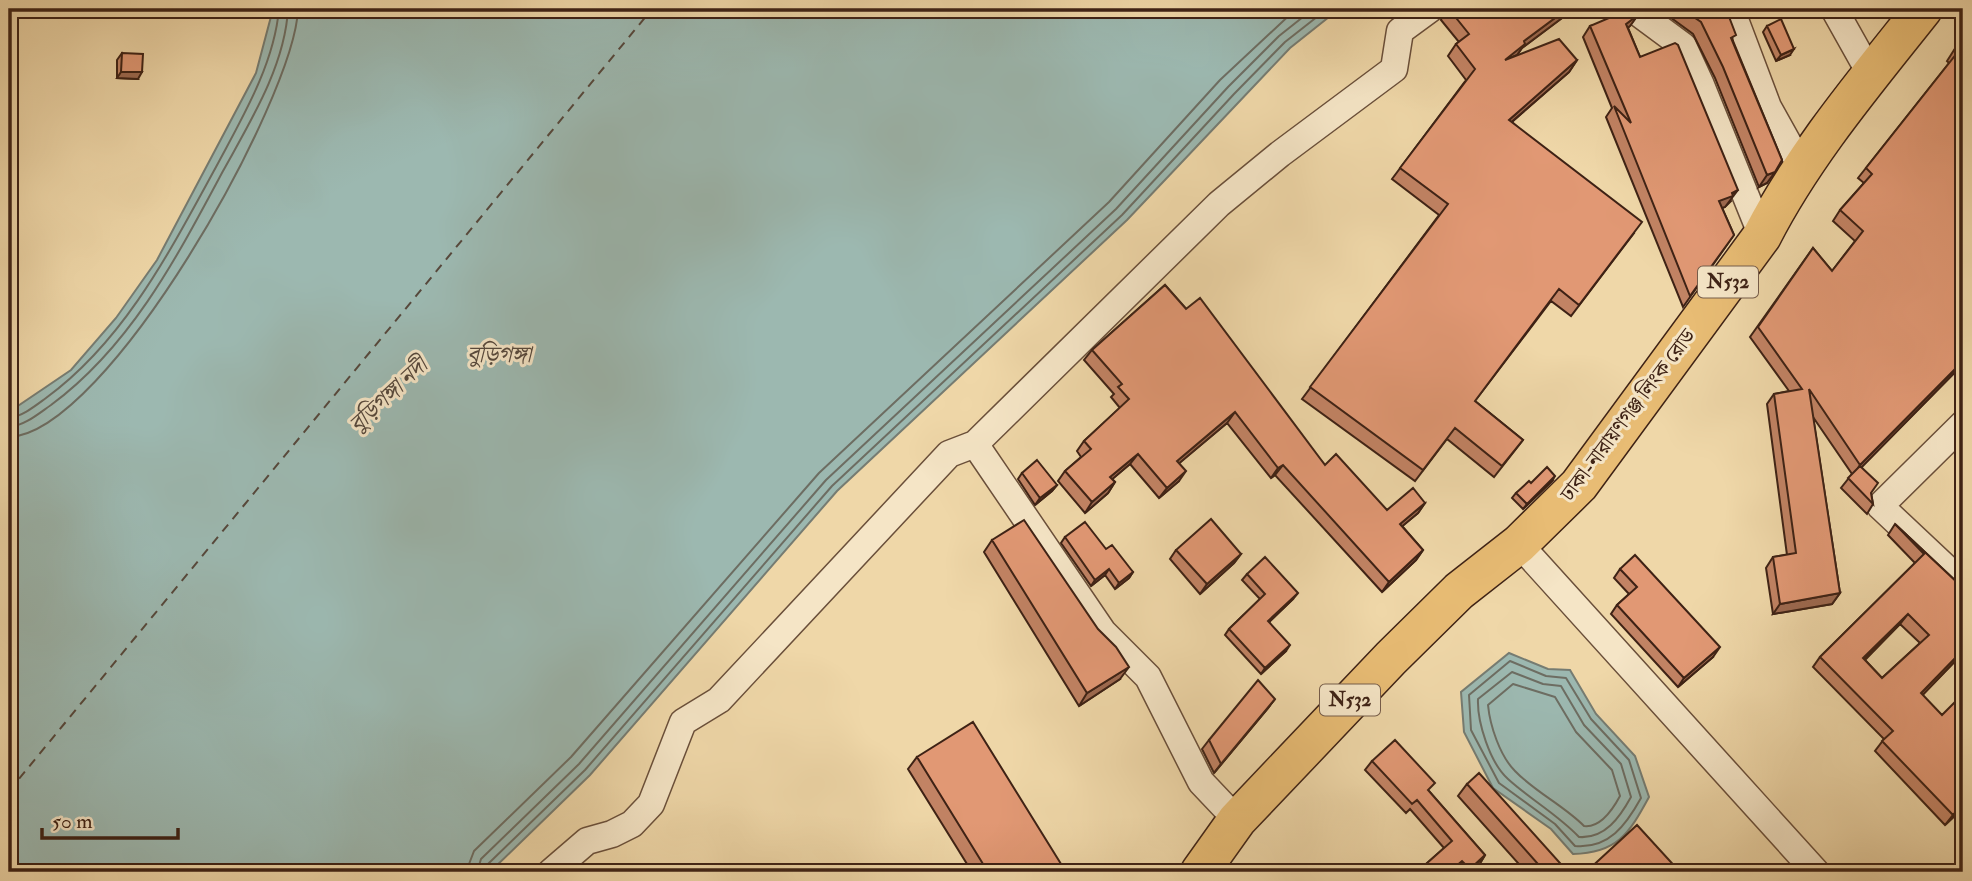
<svg xmlns="http://www.w3.org/2000/svg" width="1972" height="881" font-family="'IM FELL Double Pica','Noto Serif Bengali',serif">
<rect width="100%" height="100%" fill="#efd7a8"/>
<filter id="stains"><feTurbulence type="fractalNoise" baseFrequency=".00286" numOctaves="4"/><feColorMatrix values="0 0 0 0 .2 0 0 0 0 .09 0 0 0 0 .02 0 0 0 .5 -.17"/></filter>
<radialGradient id="worn" r=".72"><stop offset=".6" stop-color="#630" stop-opacity="0"/><stop offset="1" stop-color="#630" stop-opacity=".3"/></radialGradient>
<!-- water -->
<path fill="#9cb8b0" stroke="#767c72" stroke-width="2" d="M273,9h1066l-49,39 -163,172 -290,271 -247,284 -100,97h-481v-460l62,-42 45,-52 41,-58 99,-187z
M1509,653l39,16 22,1 26,44 39,42 14,41c-20,37 -32,56 -76,57l-22,-25 -58,-41 -29,-56 -3,-40z"/>
<g fill="none" stroke-linecap="round" stroke-linejoin="round">
<!-- shore -->
<path stroke="#6d6d62" stroke-width="2" d="M9,418c14,-2 26,-12 37,-20 79,-58 124,-147 170,-231 26,-49 58,-102 63,-158
M9,427c15,-1 29,-13 42,-22 80,-59 126,-148 172,-234 27,-49 62,-105 65,-162
M9,437c98,-3 286,-338 289,-428
M1510,661l36,15 20,2 25,41 38,41 12,38c-15,27 -32,51 -66,48l-20,-22 -56,-41 -28,-53 -2,-35z
M1512,672l31,12 18,2 23,39 37,39 10,33c-11,20 -26,42 -52,40 -22,-23 -48,-37 -71,-58 -18,-16 -31,-57 -30,-80z
M1513,684l42,13 21,35 36,38 8,26c-7,13 -20,32 -36,30 -21,-21 -49,-34 -69,-55 -15,-15 -25,-45 -27,-66z
M466,872l8,-21 97,-94 248,-284 290,-271 111,-122 76,-71
M477,872l4,-13 98,-95 247,-284 290,-271 112,-122 51,-51 34,-27
M486,872l2,-8 97,-94 247,-284 290,-271 112,-121 51,-52 42,-33"/>
<!-- ferry -->
<path stroke="#56483c" stroke-width="2" stroke-dasharray="9 7" stroke-linecap="butt" d="M9,791l643,-782"/>
<!-- minor casing -->
<g stroke="#6a4f3a" stroke-width="29">
<path id="minor" d="M1633,9l50,37 18,39 61,151
M1731,9l37,98 34,61
M1834,9l37,66
M1963,424l-83,82 83,78
M975,444l128,188 45,45 53,105 36,38
M1519,544l297,328
M551,872l36,-31 25,-7 20,-10 19,-20 32,-82 36,-22 230,-246 26,-10 244,-240 61,-50 114,-85 6,-38 30,-22"/>
</g>
<!-- highway casing -->
<g stroke="#3e2215" stroke-width="41">
<path id="highway" d="M1200,872l37,-52 154,-162 68,-67 60,-47 60,-59 183,-249c42,-82 104,-155 161,-227"/>
</g>
<!-- minor -->
<use href="#minor" stroke="#f5e5c6" stroke-width="26"/>
<!-- highway -->
<use href="#highway" stroke="#e8bc74" stroke-width="38"/>
</g>
<!-- wall -->
<path fill="#c28364" stroke="#3e2215" stroke-width="2" fill-rule="evenodd" d="M1445,9h129l-52,39 -5,7 60,5 -8,12 -57,50 122,111 -63,83 -20,-15 -76,100 48,39 -29,37 -47,-38 -32,42 -113,-82 137,-184 -47,-36 74,-99 -18,-24 8,-12 3,-2 -18,-22z
M1659,9h67l7,32 49,119 -15,23 -8,4 -44,-109 -22,-44z
M1638,15l-10,13 12,29 91,144 -6,6 -3,1 12,27 -51,72 -77,-190 6,-9 -29,-71 7,-11z
M1767,26l23,29 -14,6 -13,-29z
M1963,36v328l-102,103 10,26 2,11 -6,10 -26,-26 11,-14 -39,-57 27,176 -8,11 -59,10 -7,-46 7,-11 14,-2 -20,-151 7,-10 15,-3 -39,-54 63,-89 19,23 23,-30 -22,-20 7,-11 24,-27 -6,-5 91,-115 -2,-2z
M122,53l16,26 -21,-1v-18z
M1165,285l160,180 62,45 38,-7 -7,10 -16,13 21,24 -7,10 -34,32 -107,-117 -4,3 -44,-55 -48,40v18l-20,17 -29,-34 -18,15 3,3 -7,11 -23,20 -27,-32 7,-10 16,-14 -4,-6 7,-10 36,-33 -9,-11 3,-3 -30,-34 8,-10z
M1022,473l35,12 -5,6 -17,14 -17,-26z
M1552,481l-29,28 -11,-11 4,-5 15,-10z
M1895,524l65,61 3,68 -41,42 41,113 -18,17 -70,-74 9,-12 -71,-72 7,-10 95,-94 -27,-28zM1900,624l20,19 -38,35 -17,-18z
M1065,537l41,12 27,23 -4,6 -14,11 -10,-14 -14,11 -30,-43z
M992,540l128,139 -41,27 -95,-154z
M1176,550l65,4 -7,9 -34,31 -30,-35z
M1620,569l93,88 -35,30 -67,-73 6,-9 12,-11 -15,-16z
M1247,574l46,25 -24,23 17,29 -25,23 -36,-39 4,-6 31,-30 -18,-19z
M1275,699l-7,9 -54,65 -12,-24 7,-9z
M917,757l149,115h-94l-64,-103z
M1372,761l57,30 56,64 -6,10 -9,7h-12l-2,-2 -3,2h-36l27,-24 -34,-39 -4,4 -41,-43z
M1467,784l101,88h-42l-68,-76z"/>
<!-- shaded-wall -->
<path fill="#9e6a51" stroke="#3e2215" stroke-width="2" d="M1567,9h7l-52,39 -5,7 -12,5 19,-19z
M1638,15l-8,11 -12,9 8,-11z
M1794,49l-4,6 -14,6 5,-6z
M1577,60l-8,12 -68,59 8,-11z
M121,72h21l-4,7 -21,-1z
M1775,172l-8,11 -8,4 8,-12z
M1738,190l-13,17 -13,5 7,-11z
M1963,361v3l-110,112 7,-11z
M1235,412l-8,11 -57,48 7,-10z
M1138,454l-8,10 -27,23 7,-10z
M1283,465l-8,10 -4,3 7,-10z
M1186,471l-7,10 -20,17 8,-10z
M1555,476l-3,5 -29,28 4,-5z
M1115,482l-7,11 -23,20 7,-11z
M1057,485l-5,6 -17,14 5,-7z
M1425,503l-7,10 -25,21 7,-10z
M1423,550l-7,10 -34,32 7,-10z
M1241,554l-7,9 -34,31 7,-10z
M1109,569l-4,6 -14,11 4,-6z
M1133,572l-4,6 -14,11 4,-6z
M1298,593l-5,6 -29,28 4,-6z
M1840,593l-8,11 -59,10 7,-10z
M1908,614l-8,10 -44,44 7,-10z
M1290,645l-4,6 -25,23 4,-6z
M1720,647l-7,10 -35,30 6,-9z
M1963,650v3l-49,51 7,-11z
M1129,667l-9,12 -41,27 8,-13z
M1275,699l-7,9 -54,65 7,-9z
M1963,804v4l-18,17 8,-10z
M1485,855l-6,10 -9,7h-2z
M1462,861l-9,11h-4z"/>
<!-- building -->
<path fill="#e19874" stroke="#3e2215" stroke-width="2" fill-rule="evenodd" d="M1449,9h118l-43,32 1,3 -20,16 54,-21 18,21 -68,60 133,102 -63,83 -20,-16 -84,112 48,39 -21,26 -47,-38 -32,42 -113,-83 138,-183 -48,-36 75,-99 -19,-25 13,-10z
M1630,9l8,6 -12,9 14,33 35,-14 3,2 60,145 -6,3 1,3 -14,5 15,34 -44,61 -76,-190 17,17 -41,-97z
M1682,9h44l10,26 -5,3 51,122 -7,12 -8,3 -44,-108 -22,-45z
M1781,19l13,30 -13,6 -14,-29z
M1963,36v325l-103,104 -51,-76 31,204 -60,11 -7,-47 23,-4 -22,-159 28,-5 -44,-62 55,-79 19,23 31,-40 -23,-21 32,-36 -6,-6 91,-115 -3,-2z
M122,53l21,1 -1,18h-21z
M1165,285l21,24 14,-11 125,167 11,-11 51,56 26,-22 12,15 -25,21 23,26 -34,32 -106,-117 -5,3 -43,-56 -58,49 9,10 -19,17 -29,-34 -28,23 5,5 -23,20 -27,-31 26,-22 -7,-8 45,-42 -11,-12 4,-3 -30,-34z
M1037,460l20,25 -17,13 -18,-25z
M1860,466l18,17 -7,10 2,11 -25,-26z
M1547,467l8,9 -28,28 -11,-11 13,-12 2,2z
M1211,519l30,35 -34,30 -31,-34z
M1024,520l74,109 18,18 13,20 -42,26 -95,-153z
M1085,522l21,27 6,-4 21,27 -14,11 -10,-14 -14,11 -30,-43z
M1895,524l65,61 3,1v64l-42,43 21,22 21,-21v110l-10,11 -71,-74 11,-10 -73,-74 104,-103zM1908,614l21,21 -47,43 -19,-20z
M1635,555l85,92 -36,31 -67,-73 20,-18 -17,-18z
M1265,557l33,36 -30,28 22,24 -25,23 -36,-39 36,-35 -18,-20z
M1258,680l17,19 -54,65 -12,-24z
M973,722l93,150h-78l-71,-115z
M1395,740l40,43 -7,7 57,65 -15,14 -8,-8 -13,11h-32l35,-31 -35,-41 -5,4 -40,-43z
M1479,773l89,99h-23l-78,-88z
M1637,825l43,47h-94z"/>
<g text-anchor="middle" dominant-baseline="central" stroke-width="6" stroke-linejoin="round" paint-order="stroke">
<!-- shield labels -->
<g fill="#f5e5c6" stroke="#755c4a" stroke-width="2">
<rect x="1698" y="266.5" width="60" height="31" rx="5"/>
<rect x="1320" y="684.5" width="60" height="31" rx="5"/>
</g>
<g font-size="19" font-weight="bold" fill="#3e2215">
<text x="1728" y="282">N532</text>
<text x="1350" y="700">N532</text>
</g>
<!-- street labels -->
<g font-size="21" fill="#3e2215" stroke="#f5e5c6">
<text transform="translate(1628 415) rotate(-53)">ঢাকা-নারায়ণগঞ্জ লিংক রোড</text>
</g>
<!-- water labels -->
<g font-size="23" font-style="italic" fill="#56483c" stroke="#f5e5c6">
<text x="499" y="354">বুড়িগঙ্গা</text>
<text transform="translate(388 395) rotate(-43)">বুড়িগঙ্গা নদী</text>
</g>
</g>
<!-- margin -->
<rect width="1972" height="881" fill="none" stroke="#efd7a8" stroke-width="35"/>
<rect x="10" y="10" width="1951" height="860" fill="none" stroke="#3e2215" stroke-width="3.5"/>
<rect x="18" y="18" width="1937" height="846" fill="none" stroke="#3e2215" stroke-width="2"/>
<!-- scale -->
<path d="M42 828v10h136v-10" fill="none" stroke="#3e2215" stroke-width="3.5"/>
<text x="52" y="828" font-size="21" fill="#3e2215" stroke="#f5e5c6" stroke-width="5" paint-order="stroke">50 m</text>
<rect width="100%" height="100%" filter="url(#stains)"/>
<rect width="100%" height="100%" fill="url(#worn)"/>
</svg>
